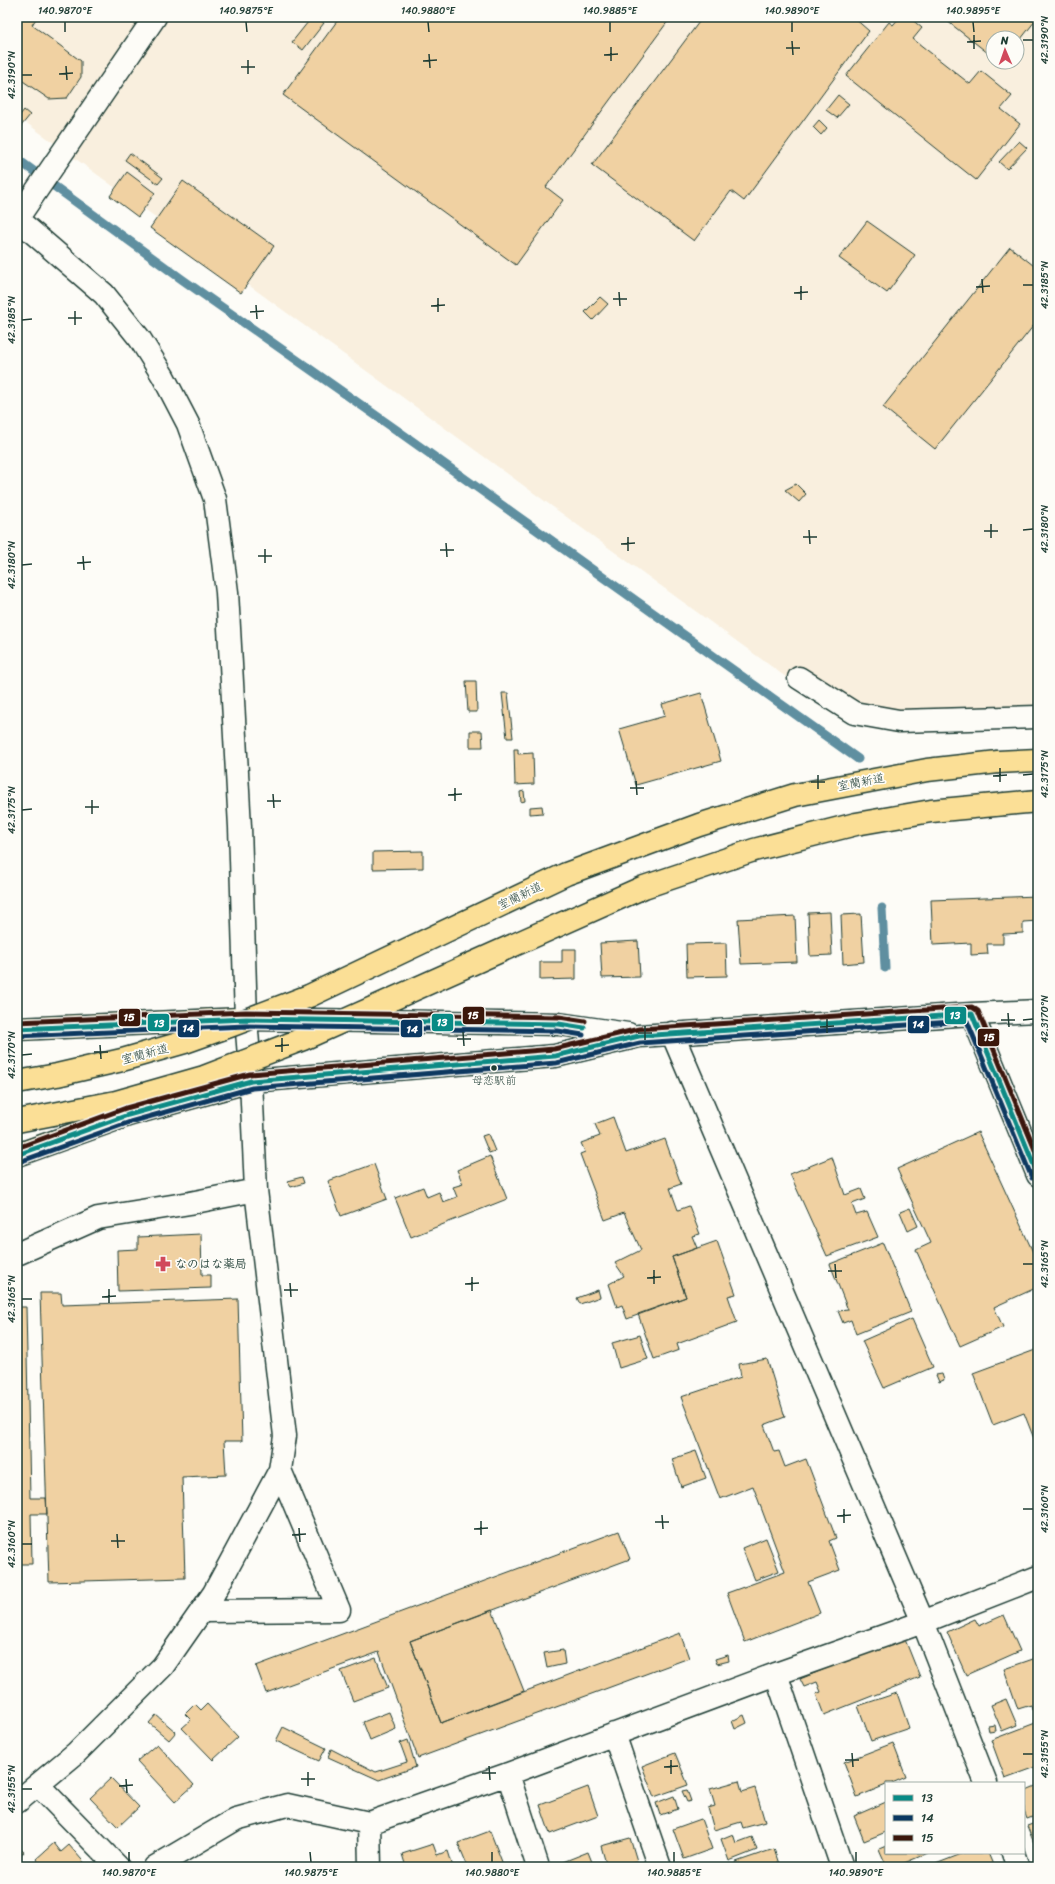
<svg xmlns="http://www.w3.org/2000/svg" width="1055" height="1884" font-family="Sriracha,'Klee One',sans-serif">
<rect width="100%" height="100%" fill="#fdfcf7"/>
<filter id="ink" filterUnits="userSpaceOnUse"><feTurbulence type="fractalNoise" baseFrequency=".025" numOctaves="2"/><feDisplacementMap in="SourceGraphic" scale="8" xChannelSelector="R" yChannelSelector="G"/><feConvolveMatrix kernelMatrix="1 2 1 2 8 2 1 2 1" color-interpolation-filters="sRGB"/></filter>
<g filter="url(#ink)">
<!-- built -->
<path fill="#f9efde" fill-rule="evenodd" d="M17,17h1021v690l-189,16 -832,-607zM993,38h24v24h-24z"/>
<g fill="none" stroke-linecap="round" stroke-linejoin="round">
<!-- stream -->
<path stroke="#5e8fa0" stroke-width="9" d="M17,159l166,121 215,151 460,328
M882,908l3,60"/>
</g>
<!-- building -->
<path fill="#f0d1a2" stroke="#1f3d34" d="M17,17h20l-5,8 49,36v16l-14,21 -18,1 -32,-22z
M312,17h3l9,6 -21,27 -11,-8z
M340,17h331l-125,170 17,13 -47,65 -233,-170z
M692,17h161l16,14 -125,170 -13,-10 -37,50 -102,-76 107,-143z
M900,17h9l13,11 -9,11 57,45 11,-13 31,25 -11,13 19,15 -44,56 -130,-104 43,-54 4,3z
M942,17h88l5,4 -18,23v-6h-24v19z
M838,95l11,9 -12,14 -11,-8z
M24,110l6,5 -13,16v-12z
M819,120l8,8 -6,7 -8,-8z
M1019,141l8,7 -20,21 -8,-7z
M130,153l33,25 -5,6 -33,-24z
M127,172l28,21 -17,24 -28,-21z
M183,181l91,65 -33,47 -91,-65z
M867,221l48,34 -28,38 -48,-35z
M1010,247l28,22v51l-103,129 -52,-42z
M600,297l8,7 -15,16 -8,-8z
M796,484l10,10 -7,8 -14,-12z
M466,681h10l1,31h-9z
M502,693h6l5,45h-6z
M701,693l20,68 -85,24 -17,-56 46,-13 -3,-12z
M470,731h12l1,16h-13z
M514,749h4v5l15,-1 1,31 -19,1z
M524,791l1,10 -4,1 -1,-10z
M542,806l1,7 -13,1v-7z
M423,851v17l-50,1v-17z
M1038,896v25l-15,1v11l-20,1v10h-16l1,10 -17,1v-12l-38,2 -2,-45z
M830,912l2,43 -22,1 -2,-43z
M861,914l3,48 -21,2 -2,-49z
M795,916l2,46 -56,2 -3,-45z
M638,941l2,36 -38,1 -2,-35z
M726,943l1,33 -40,1 -1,-33z
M562,949h14v30l-36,1v-18h22z
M613,1117l13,36 39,-14 16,45 -11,4 8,22 11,-4 11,28 -8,2 5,12 -25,9 14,40 -59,22 -5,-14 -5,2 -8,-23 15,-8 -9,-13 26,-13 -17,-37 -19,7 -25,-66 5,-2 -4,-9 19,-7 -5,-12z
M978,1132l60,131v24l-44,20 9,20 -43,19 -44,-96 15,-7 -34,-74z
M488,1134l7,17 -6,2 -7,-17z
M490,1156l17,43 -96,38 -16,-39 28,-11 4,10 12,-5 4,10 14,-5 -4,-10 10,-3 -6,-14z
M832,1157l13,38 16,-6 4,10 -13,5 4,11 11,-3 11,25 -51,19 -37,-82z
M374,1164l13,35 -46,17 -13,-35z
M302,1177l2,6 -13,4 -4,-6z
M910,1208l8,18 -10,5 -8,-19z
M201,1234l1,41h9v13l-93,3 -1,-41 21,-1v-12z
M717,1241l19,53 -8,2 9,26 -60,22 2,6 -25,9 -16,-45 48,-17 -14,-40z
M883,1243l28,69 -55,22 -5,-14 -8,3 -5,-12 10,-1 -18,-46z
M598,1290l2,7 -20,7 -3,-6z
M40,1293h21l1,12 176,-6 4,142h-18l2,34 -44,2 3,101 -136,4z
M17,1307h9l4,191h16l1,16h-16l1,50h-15z
M912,1319l21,48 -49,21 -22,-47z
M640,1335l8,24 -29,9 -7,-25z
M1038,1349v100l-14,-36 -31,12 -20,-52z
M767,1359l18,58 -21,8 10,27 5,-1 6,16 21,-8 30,79 -7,3 11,29 -32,12 12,31 -75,29 -18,-49 58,-21 -32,-86 -33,13 -39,-102 60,-20 -2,-13z
M942,1374l2,6 -5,2 -3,-7z
M696,1451l10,27 -25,9 -9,-28z
M619,1531l11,28 -220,82 31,82 239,-90 9,25 -271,100 -39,-106 -113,41 -10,-27z
M766,1538l13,33 -24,9 -13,-32z
M492,1610l32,81 -83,32 -31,-82z
M1004,1615l16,36 -54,24 -19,-43 28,-13 4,7z
M904,1637l16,40 -96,38 -8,-21 5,-2 -4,-10 -13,5 -4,-8z
M1038,1644v64l-6,2 -1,-5 -13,4 -14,-40 32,-11 -4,-12z
M563,1650l2,14 -18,4 -3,-15z
M728,1655l1,6 -12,3 -2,-5z
M376,1658l12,30 -35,13 -12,-30z
M897,1693l12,35 -38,13 -13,-35z
M1006,1699l11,26 -15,6 -11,-26z
M195,1704l6,6 6,-6 31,33 -25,23 -31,-32 9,-8 -6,-6z
M389,1712l7,17 -26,11 -7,-18z
M156,1715l20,17 -7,8 -20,-17z
M744,1715l3,8 -12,6 -3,-8z
M1038,1722v44l-33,12 -14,-38z
M995,1725l1,6 -7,1 -1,-6z
M283,1727l43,21 -7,13 -43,-20z
M408,1740l8,27 -37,13 -51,-23 3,-8 45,23 31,-10 -7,-19z
M893,1743l13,34 -14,6h-6v2l-29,12 -13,-35z
M157,1744l37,41 -19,17 -38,-41z
M675,1753l13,32 -34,12 -12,-31z
M111,1778l28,29 -21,20 -28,-29z
M739,1781l3,11 13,-4 10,34 -22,6 -2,-6 -27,8 -6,-22 7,-2 -5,-17z
M1038,1785v30l-11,4 -3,-8v-20z
M588,1787l10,29 -48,18 -10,-29z
M687,1790l4,11 -4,1 -5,-11z
M674,1796l4,13 -18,6 -4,-12z
M886,1802v30l-22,9 -10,-25z
M701,1819l11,30 -28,10 -11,-30z
M1038,1822v31l-11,-27z
M490,1831l14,36h-36l-10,-24z
M733,1834l3,9 16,-6 5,13 -28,11 -8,-22z
M630,1838l7,23 -21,6h-9l-6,-21z
M54,1843l7,9 8,-7 19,22h-46l-6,-8z
M433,1844l4,11 11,-4 5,16h-47l-4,-13z
M17,1846l7,6 -6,7 -1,-1z
M886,1846v7h42l-33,14h-8l-8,-18z
M774,1849l6,18h-42l-2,-5z
M588,1852l6,15h-29l-2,-5z
M964,1853h24l6,14h-66z"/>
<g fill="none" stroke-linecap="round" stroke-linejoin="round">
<!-- minor casing -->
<g stroke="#1f3d34" stroke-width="25">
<path id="minor" d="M17,219l87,75 36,45 23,37 25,48 27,75 12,93 13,235 6,192 5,62 5,109 29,246 -5,34 -66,123 -51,73 -87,87 -59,49
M17,219l138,-202
M799,678l55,35 45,8 139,-4
M972,1014l66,161
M247,1019l312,5 69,10
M672,1033l251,589 63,161
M251,1081l304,-25 84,-20 333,-22 66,-3
M17,1254l81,-36 92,-15 66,-13
M202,1611l137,-1 -59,-140
M776,1674l66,193
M614,1734l46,133
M508,1774l30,93
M38,1785l80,82
M369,1823l1,44
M1013,1853l5,14
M155,1867l81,-48 51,-14 82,18 139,-49 268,-100 147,-52 115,-45"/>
</g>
<!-- highway casing -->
<g stroke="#1f3d34" stroke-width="25">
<path id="highway" d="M998,762l40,-2
M1005,804l33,-3
M17,1029l225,-10
M17,1155l111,-40 123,-34"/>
</g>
<!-- minor -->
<use href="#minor" stroke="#fdfcf7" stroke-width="22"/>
<!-- highway -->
<use href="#highway" stroke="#fbdf96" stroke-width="22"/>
<!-- highway-bridge casing -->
<g stroke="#1f3d34" stroke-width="25" stroke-linecap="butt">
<path id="highway-bridge" d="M17,1082l40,-7 65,-15 63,-18 45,-16 79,-30 257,-122 133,-49 96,-30 132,-25 71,-8
M17,1121l99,-19 88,-25 99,-38 341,-152 110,-37 102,-26 75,-13 74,-7"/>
</g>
<!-- highway-bridge -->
<use href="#highway-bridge" stroke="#fbdf96" stroke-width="22"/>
<!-- bus-1 casing -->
<g stroke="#fdfcf7" stroke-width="8">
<path id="bus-1" d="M17,1029l229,-10 313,5 25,4
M17,1155l111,-40 123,-34 304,-25 84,-20 333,-22 66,161"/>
</g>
<!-- bus-2 casing -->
<g stroke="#fdfcf7" stroke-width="8">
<path id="bus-2" d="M17,1036l229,-10 312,5 25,4
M19,1162l111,-40 122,-34 304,-25 84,-20 327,-22 65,157"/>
</g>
<!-- bus-3 casing -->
<g stroke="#fdfcf7" stroke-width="8">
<path id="bus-3" d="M17,1022l229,-10 313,5 26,4
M17,1148l109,-40 124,-34 304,-25 85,-20 333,-22 6,4 60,146"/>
</g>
<!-- bus-1 -->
<use href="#bus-1" stroke="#088a85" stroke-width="5"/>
<!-- bus-2 -->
<use href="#bus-2" stroke="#0b3861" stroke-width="5"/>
<!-- bus-3 -->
<use href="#bus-3" stroke="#3b170b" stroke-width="5"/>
</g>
</g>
<!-- ticks -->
<path fill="none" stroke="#1f3d34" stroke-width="1.5" d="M65,22v10M246,22l1,10M428,22l1,10M610,22v10M792,22v10M973,22l1,10M974,35v14M1023,40h10M792,41l1,14M967,42l14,-1M611,47v14M786,48h14M429,54l1,14M604,55l14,-1M248,60v14M423,61l14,-1M66,66l1,14M241,67h14M59,74l14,-1M22,75h10M982,279l1,14M1023,285h10M801,286v14M976,287l14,-1M619,292l1,14M794,293l14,-1M438,298v14M613,299h14M256,305l1,14M431,306l14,-1M75,311v14M250,312l14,-1M68,318h14M22,320l10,-1M991,524v14M809,530l1,14M1023,530l10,-1M984,531h14M628,537v14M803,537h14M446,543l1,14M621,544l14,-1M265,549v14M440,550h14M83,556l1,14M258,556h14M77,563l14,-1M22,565l10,-1M1000,768v14M818,775v14M1023,775l10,-1M993,776l14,-1M636,781l1,14M811,782h14M455,788v13M630,788h14M273,794l1,14M448,795l14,-1M92,800v14M267,801h14M85,807h14M22,810l10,-1M1008,1013l1,14M827,1019v14M1001,1020h14M1023,1020l10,-1M645,1026v14M820,1027l14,-1M463,1032l1,14M638,1033h14M282,1038v14M457,1039h14M100,1045l1,14M275,1046l14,-1M94,1052h14M22,1055l10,-1M835,1264l1,14M1023,1264h10M654,1270v14M828,1271h14M472,1277v14M647,1278l14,-1M290,1283l1,14M465,1284l14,-1M109,1289v14M284,1290h14M102,1297l14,-1M22,1299h10M844,1509v14M1023,1509h10M662,1515l1,14M837,1516l14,-1M481,1521v14M655,1522h14M299,1528l1,14M474,1529l14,-1M117,1534l1,14M292,1535l14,-1M111,1541h14M22,1544h10M852,1753l1,14M1023,1754h10M671,1760v14M845,1760h14M489,1766l1,14M664,1767l14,-1M308,1772v14M482,1773h14M126,1779l1,14M301,1779h14M119,1786l14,-1M22,1789h10M129,1852v10M310,1852l1,10M492,1852v10M674,1852v10M856,1852v10"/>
<!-- icons -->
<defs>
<g id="pharmacy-bare" transform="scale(1.2)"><path d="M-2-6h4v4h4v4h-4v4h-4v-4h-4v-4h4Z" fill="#d1495b" stroke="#fdfcf7" stroke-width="2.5" paint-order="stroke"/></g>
</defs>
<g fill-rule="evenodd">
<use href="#pharmacy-bare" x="163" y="1264"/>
</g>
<!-- markers -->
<circle fill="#1f3d34" stroke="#fdfcf7" stroke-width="1.5" cx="494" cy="1068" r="3.5"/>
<g text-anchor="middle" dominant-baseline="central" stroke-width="3.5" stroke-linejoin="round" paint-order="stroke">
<!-- bus labels -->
<g font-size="11" fill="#1f3d34" stroke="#fdfcf7">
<text x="494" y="1080">母恋駅前</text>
</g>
<!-- street labels -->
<g font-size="12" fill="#1f3d34" stroke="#fdfcf7">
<text transform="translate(861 782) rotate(-11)">室蘭新道</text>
<text transform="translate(520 896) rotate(-26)">室蘭新道</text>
<text transform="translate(145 1054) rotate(-15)">室蘭新道</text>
</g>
<!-- poi labels -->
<g font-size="12" font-weight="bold" fill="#1f3d34" stroke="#fdfcf7" text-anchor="start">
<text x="175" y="1264">なのはな薬局</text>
</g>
</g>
<g stroke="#fdfcf7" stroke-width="1.5">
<rect x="944" y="1006" width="23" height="19" rx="4" fill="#088a85"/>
<rect x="462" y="1006" width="23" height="19" rx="4" fill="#3b170b"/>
<rect x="118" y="1008" width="23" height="19" rx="4" fill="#3b170b"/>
<rect x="431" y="1013" width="23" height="19" rx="4" fill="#088a85"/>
<rect x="147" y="1013" width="23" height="19" rx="4" fill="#088a85"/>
<rect x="907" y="1015" width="23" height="19" rx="4" fill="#0b3861"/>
<rect x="177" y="1019" width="23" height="19" rx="4" fill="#0b3861"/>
<rect x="400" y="1019" width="23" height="19" rx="4" fill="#0b3861"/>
<rect x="977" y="1028" width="23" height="19" rx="4" fill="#3b170b"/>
</g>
<g font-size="11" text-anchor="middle" font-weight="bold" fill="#fff">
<text x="955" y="1019">13</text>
<text x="473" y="1019">15</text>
<text x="129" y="1021">15</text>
<text x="442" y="1026">13</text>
<text x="159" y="1027">13</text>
<text x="918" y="1028">14</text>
<text x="188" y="1032">14</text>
<text x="412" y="1033">14</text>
<text x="989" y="1041">15</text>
</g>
<!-- margin -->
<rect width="1055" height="1884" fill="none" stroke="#fdfcf7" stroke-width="44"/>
<!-- legend -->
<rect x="885" y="1782" width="140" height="72" fill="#fdfcf7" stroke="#a4b0a9"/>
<rect x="893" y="1795" width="20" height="6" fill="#088a85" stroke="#a4b0a9"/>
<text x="921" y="1802" font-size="12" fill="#1f3d34">13</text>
<rect x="893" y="1815" width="20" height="6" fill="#0b3861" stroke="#a4b0a9"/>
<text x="921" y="1822" font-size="12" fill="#1f3d34">14</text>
<rect x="893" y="1835" width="20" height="6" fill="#3b170b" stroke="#a4b0a9"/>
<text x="921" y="1842" font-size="12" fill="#1f3d34">15</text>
<!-- north arrow -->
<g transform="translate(1005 50) rotate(358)"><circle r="19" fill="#fdfcf7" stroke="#a4b0a9"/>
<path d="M0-3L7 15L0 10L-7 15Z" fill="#d1495b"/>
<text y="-6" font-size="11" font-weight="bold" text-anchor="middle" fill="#1f3d34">N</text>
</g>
<rect x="22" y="22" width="1011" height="1840" fill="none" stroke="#1f3d34" stroke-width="1.5"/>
<g font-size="10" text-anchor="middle" fill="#1f3d34">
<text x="65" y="14">140.9870°E</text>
<text x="246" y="14">140.9875°E</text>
<text x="428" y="14">140.9880°E</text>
<text x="610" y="14">140.9885°E</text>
<text x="792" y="14">140.9890°E</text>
<text x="973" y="14">140.9895°E</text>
<text transform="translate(1044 40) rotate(-90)" y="4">42.3190°N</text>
<text transform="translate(11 75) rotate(-90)" y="4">42.3190°N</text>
<text transform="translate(1044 285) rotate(-90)" y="4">42.3185°N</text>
<text transform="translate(11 320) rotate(-90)" y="4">42.3185°N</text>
<text transform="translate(1044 529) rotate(-90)" y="4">42.3180°N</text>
<text transform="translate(11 565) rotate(-90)" y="4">42.3180°N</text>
<text transform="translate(1044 774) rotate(-90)" y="4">42.3175°N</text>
<text transform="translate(11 810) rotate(-90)" y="4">42.3175°N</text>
<text transform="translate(1044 1019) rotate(-90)" y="4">42.3170°N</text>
<text transform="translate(11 1055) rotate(-90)" y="4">42.3170°N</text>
<text transform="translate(1044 1264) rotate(-90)" y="4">42.3165°N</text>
<text transform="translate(11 1299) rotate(-90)" y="4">42.3165°N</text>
<text transform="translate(1044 1509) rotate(-90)" y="4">42.3160°N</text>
<text transform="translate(11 1544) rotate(-90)" y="4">42.3160°N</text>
<text transform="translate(1044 1754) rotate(-90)" y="4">42.3155°N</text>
<text transform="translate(11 1789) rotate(-90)" y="4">42.3155°N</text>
<text x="129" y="1876">140.9870°E</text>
<text x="311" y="1876">140.9875°E</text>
<text x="492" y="1876">140.9880°E</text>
<text x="674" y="1876">140.9885°E</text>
<text x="856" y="1876">140.9890°E</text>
</g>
</svg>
